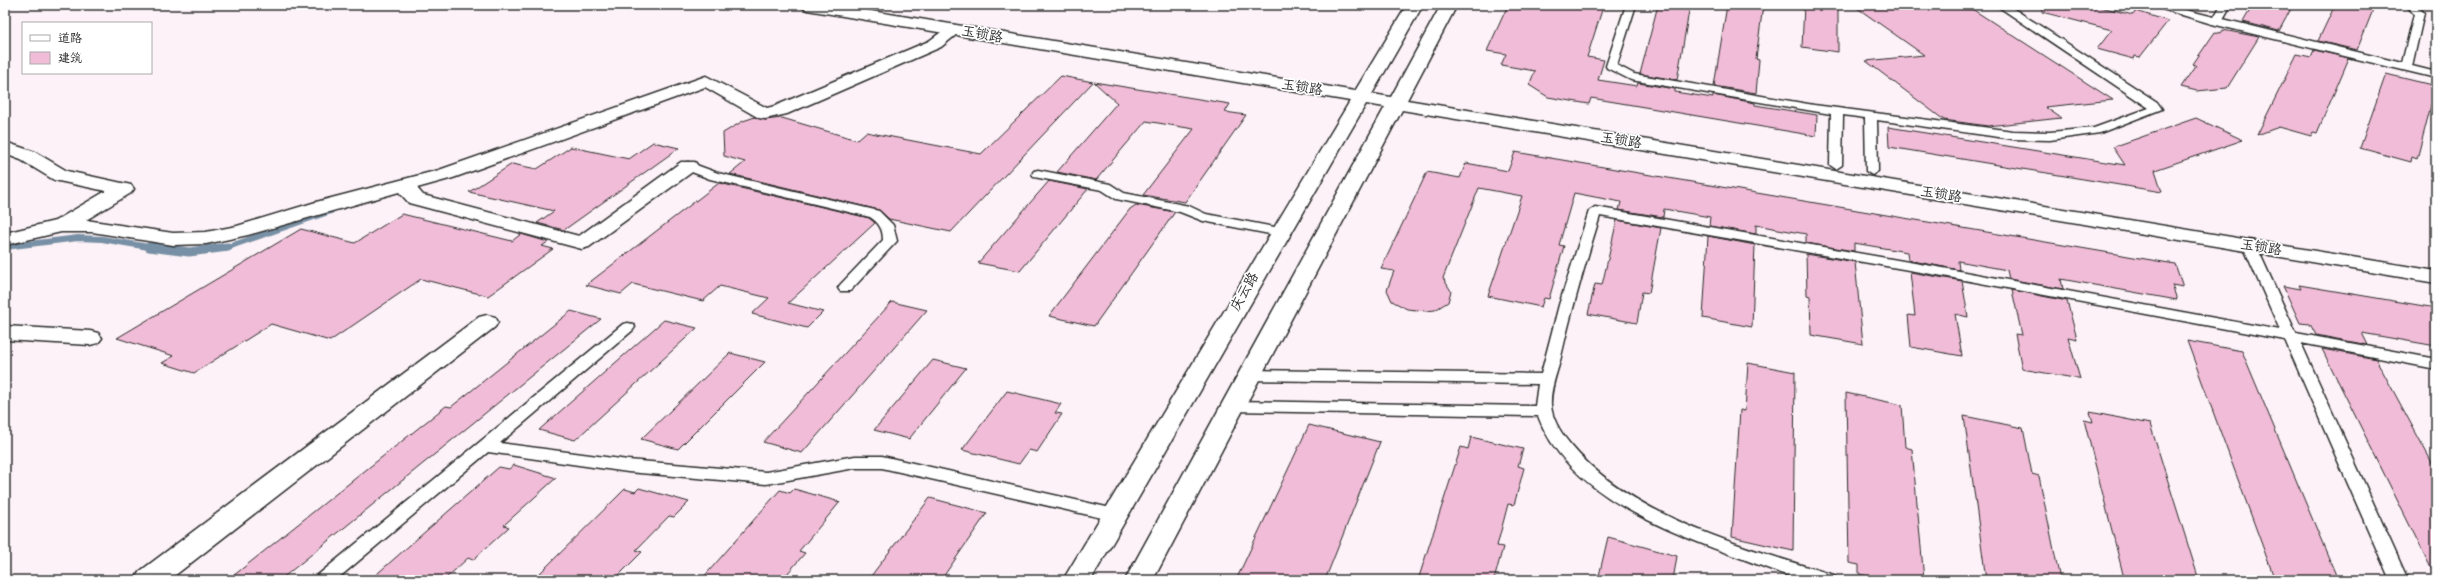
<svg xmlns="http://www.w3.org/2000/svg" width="2441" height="585" font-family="'Indie Flower','LXGW WenKai TC',sans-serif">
<rect width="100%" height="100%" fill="#fcf2f7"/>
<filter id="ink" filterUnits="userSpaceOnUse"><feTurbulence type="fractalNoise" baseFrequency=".025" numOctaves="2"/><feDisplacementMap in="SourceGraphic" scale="8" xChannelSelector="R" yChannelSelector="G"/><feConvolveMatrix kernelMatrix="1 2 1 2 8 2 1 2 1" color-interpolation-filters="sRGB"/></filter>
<g filter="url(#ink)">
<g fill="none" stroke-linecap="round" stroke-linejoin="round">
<!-- stream-far1 -->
<path stroke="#7890a5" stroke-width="6" d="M5,247l73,-9 24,1 52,9
M225,248l106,-37"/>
<!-- stream -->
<path stroke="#7890a5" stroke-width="9" d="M149,247l40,5 39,-5"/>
</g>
<!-- building -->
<path fill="#f1bcd7" stroke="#2b2b2b" d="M1508,5l95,2 -16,50 17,3 -6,20 39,6 1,-3 37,6v3l38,6v-3l42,8v2l62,10 -1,21 -225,-38 -2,6 -41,-7 -19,-12 6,-14 -34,-6 5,-11 -19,-3z
M1658,5h32l-13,75 -37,-6z
M1727,5h36l-7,54 3,1 -3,33 -42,-7z
M1804,5h34v47l-36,-5z
M1853,5h113l147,95 -68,7 16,11 -73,8 -44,-6 -78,-59 58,-6z
M2042,5h51l40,10 3,-4 32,10 -28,36 -5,-1 -1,3 -37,-10 15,-19 -70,-18z
M2253,5h40l-14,26 -36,-9z
M2335,5h40l-18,45 -39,-9z
M2223,30l36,7 -32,51 -30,3 -16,-4 15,-22 -3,-1 22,-32 6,1z
M2314,50l35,8 -32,75 -4,-1 -2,4 -32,-9 -22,8 40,-81 14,3z
M2386,74l50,12 -19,73 -5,-2 -1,5 -51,-14z
M1061,76l32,6 -142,150 -62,-13 -10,-9 -149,-36 15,-12 -21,-6 -1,-23 20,-12 12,-4 10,3 17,-2 75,22 9,-8 115,22z
M1094,82l136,22 -5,8 21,3 -61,87 -42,-7 51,-66 -48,-8 -50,59 -39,-8 60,-69z
M2196,118l47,22 -88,30 7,22 -273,-45 -1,-20 237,38 -12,-18z
M653,142l26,6 -115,82 -27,-7 17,-12 -85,-19 43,-28 25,5 34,-22 58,12z
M1515,152l660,112 8,23 -11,-2 5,15 -116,-21 2,10 -54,-10 -2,-9 -49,-9 1,9 -51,-10 -1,-8 -53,-9v8l-48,-8v-9l-50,-9v9l-47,-8 1,-9 -46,-8 -1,8 -44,-7 2,-8 -47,-9 -15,52 5,1 -15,53 -5,-1 -3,9 -53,-11 34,-100 -43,-8 -36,90 8,13 -3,11 -13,8 -9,1 -19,-2 -15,-8 -5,-11 7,-19 -13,-2 46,-97 33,6 6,-15 42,8z
M1049,181l39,8 -68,82 -42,-8z
M719,183l150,35 6,5 -87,80 35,9 -16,16 -55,-14 17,-16 -49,-12 -17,15 -70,-17 -12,10 -35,-9z
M1136,205l39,7 -81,114 -45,-10 81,-107z
M402,214l110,27 9,-7 27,8 -6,4 11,3 -65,47 -67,-17 -91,62 -59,-17 -77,49 -32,-10 12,-7 -57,-18 184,-109 54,14z
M1617,220l44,8 -12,65 -7,-1 -5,31 -49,-9 7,-30 7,1z
M1708,236l47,9 -3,82 -49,-9z
M1806,254l49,8 8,82 -52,-9 -1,-39 -3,-1z
M1910,272l52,9 6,36 -13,-3 7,42 -51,-9 -3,-32 7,1z
M2299,285l137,23v38l-74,-13 6,12 -52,-10 -6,-11 -10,-1 -17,-37 18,3z
M2012,290l55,11 10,38 -9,-2 12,42 -58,-10 -7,-35 7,1z
M892,302l35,8 -125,143 -39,-11z
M571,311l30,8 -321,261h-52l218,-174 5,1z
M664,320l33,8 -122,112 -36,-10z
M2187,341l55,10 96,229h-63z
M2322,349l54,10 60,111v108z
M730,353l35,9 -87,87 -37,-10z
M933,360l33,8 -57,71 -35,-9z
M1748,363l47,9 -2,179 -61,-14 8,-127 5,1z
M1007,391l54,13 -6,9 7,1 -25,38 -8,-2 -10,14 -57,-14z
M1846,393l56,12 3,42 7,2 12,131h-39l-26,-6v-9l-10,-2z
M2090,412l60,12 49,156h-62l-13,-2 -40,-158 9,2z
M1964,416l59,12 9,46 7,2 21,104h-74z
M1309,425l71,17 -55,138h-89z
M1471,437l52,12 -5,17 6,2 -10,37 -6,-1 -11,42 6,1 -9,33h-76l43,-133 7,2z
M514,465l42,13 -52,47 5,2 -36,33 -5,-2 -24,22h-74l129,-113 10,2z
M639,488l50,14 -15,15 -5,-1 -33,34 6,2 -28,28h-81l92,-91 10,3z
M794,489l46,13 -41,49 6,2 -23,27h-81l79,-90 10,3z
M930,498l57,15 -46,67h-73z
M1608,537l69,19 -4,24h-75z"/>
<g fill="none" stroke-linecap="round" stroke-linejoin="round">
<!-- lane casing -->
<g stroke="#2b2b2b" stroke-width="3">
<path id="lane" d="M1626,5h10l-19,60 17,9 180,31 199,26 37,1 44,-4 55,-20 -153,-103h12l149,97 5,7 -62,24 -50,7 -37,-1 -136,-19 1,51 -6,4 -6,-4 -1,-53 -22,-3 -1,50 -6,4 -6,-4 1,-51 -200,-34 -24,-12 -1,-2z
M2149,5h17l48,12 7,-12h10l-8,14 179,44 12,-49 -8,-9h11l7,8 -12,53 24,6v6l-224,-54z
M688,162l30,11 161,38 14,14 4,16 -47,50h-10l-2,-3 2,-3 43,-45c0,-11 -4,-17 -13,-23l-160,-38 -26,-10 -2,-3 2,-3z
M1038,170l72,14 14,9 65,13 17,8 74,14 7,4 -7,4 -77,-15 -23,-9 -64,-13 -14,-9 -68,-13 -2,-3 2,-3z
M1595,207l348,61 337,62 -37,-84 7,-4 5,1 41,90 140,26v10l-135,-26 107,237h-18l-105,-240 -342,-64 -343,-60c-15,48 -29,96 -40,145 -4,15 -10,29 -9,44 1,14 10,28 19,39 61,74 177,104 264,131l3,5c-10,0 -21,1 -30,0 -21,-3 -44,-14 -64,-21 -72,-26 -176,-64 -205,-143l-306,-5 -6,-1 -2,-4 2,-4 6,-1 303,5 3,-22 -289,-4 -8,-5 8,-5 292,4 18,-69 30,-94z
M628,323l5,1 2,3 -2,3 -133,113 128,17 138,12 89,-16h27l233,53 6,2 3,4 -3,4 -6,2 -233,-53h-27l-89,16 -138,-12 -140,-20 -152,128h-21l3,-5 305,-251z"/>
</g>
<!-- street casing -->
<g stroke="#2b2b2b" stroke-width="3">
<path id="street" d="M954,25l6,2 2,3 -21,17 -154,67 -22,5 -6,-1 -54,-31 -252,91 -36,10 6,7 156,41 102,-74h14l3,4 -3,4 -106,77 -7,2 -173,-46 -10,-11 -151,43 -42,9 -33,1 -81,-13h-31l-56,13v-12l50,-12 51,-30 -52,-11 -33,-20 -16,-6v-12l30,10 32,19 64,14 3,4 -3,4 -45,27 87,13 33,-1 31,-6 79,-24 123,-32 267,-94 61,32 8,-2 154,-65 19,-14z
M487,315l8,2 3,5 -3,5 -326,253h-34l4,-8 340,-255z
M5,326l85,5 8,2 4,5 -4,5 -8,2 -85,-5z"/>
</g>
<!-- secondary casing -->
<g stroke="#2b2b2b" stroke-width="3">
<path id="secondary" d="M799,5h36l520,86 52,-86h16l-51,89 19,3 50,-92h16l-50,95 1029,171v12l-1034,-173 -249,470h-28l260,-473 -19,-3 -275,476h-28l287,-479 -543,-91z"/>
</g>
<!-- lane -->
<use href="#lane" fill="#fff" fill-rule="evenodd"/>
<!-- street -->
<use href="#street" fill="#fff" fill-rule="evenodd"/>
<!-- secondary -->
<use href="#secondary" fill="#fff" fill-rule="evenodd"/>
</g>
</g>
<g text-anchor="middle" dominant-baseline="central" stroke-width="3.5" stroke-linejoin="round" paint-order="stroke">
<!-- street labels -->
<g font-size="14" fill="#2b2b2b" stroke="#fff">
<text transform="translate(982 35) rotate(10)">玉锁路</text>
<text transform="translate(1302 88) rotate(9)">玉锁路</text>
<text transform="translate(1621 141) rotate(9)">玉锁路</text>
<text transform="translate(1941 195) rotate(9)">玉锁路</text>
<text transform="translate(2261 248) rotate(9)">玉锁路</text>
<text transform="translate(1245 292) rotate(-60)">庆云路</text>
</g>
</g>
<!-- margin -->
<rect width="2441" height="585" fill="none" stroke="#fff" stroke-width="20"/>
<rect x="10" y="10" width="2421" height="565" fill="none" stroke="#2b2b2b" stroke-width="1.5" filter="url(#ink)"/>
<!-- legend -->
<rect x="22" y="22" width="130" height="52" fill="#ffffff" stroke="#aaaaaa"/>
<rect x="30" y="35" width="20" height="6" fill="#ffffff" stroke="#aaaaaa"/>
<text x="58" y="42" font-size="12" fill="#2b2b2b">道路</text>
<rect x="30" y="52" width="20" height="12" fill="#f1bcd7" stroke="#aaaaaa"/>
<text x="58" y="62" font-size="12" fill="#2b2b2b">建筑</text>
</svg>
